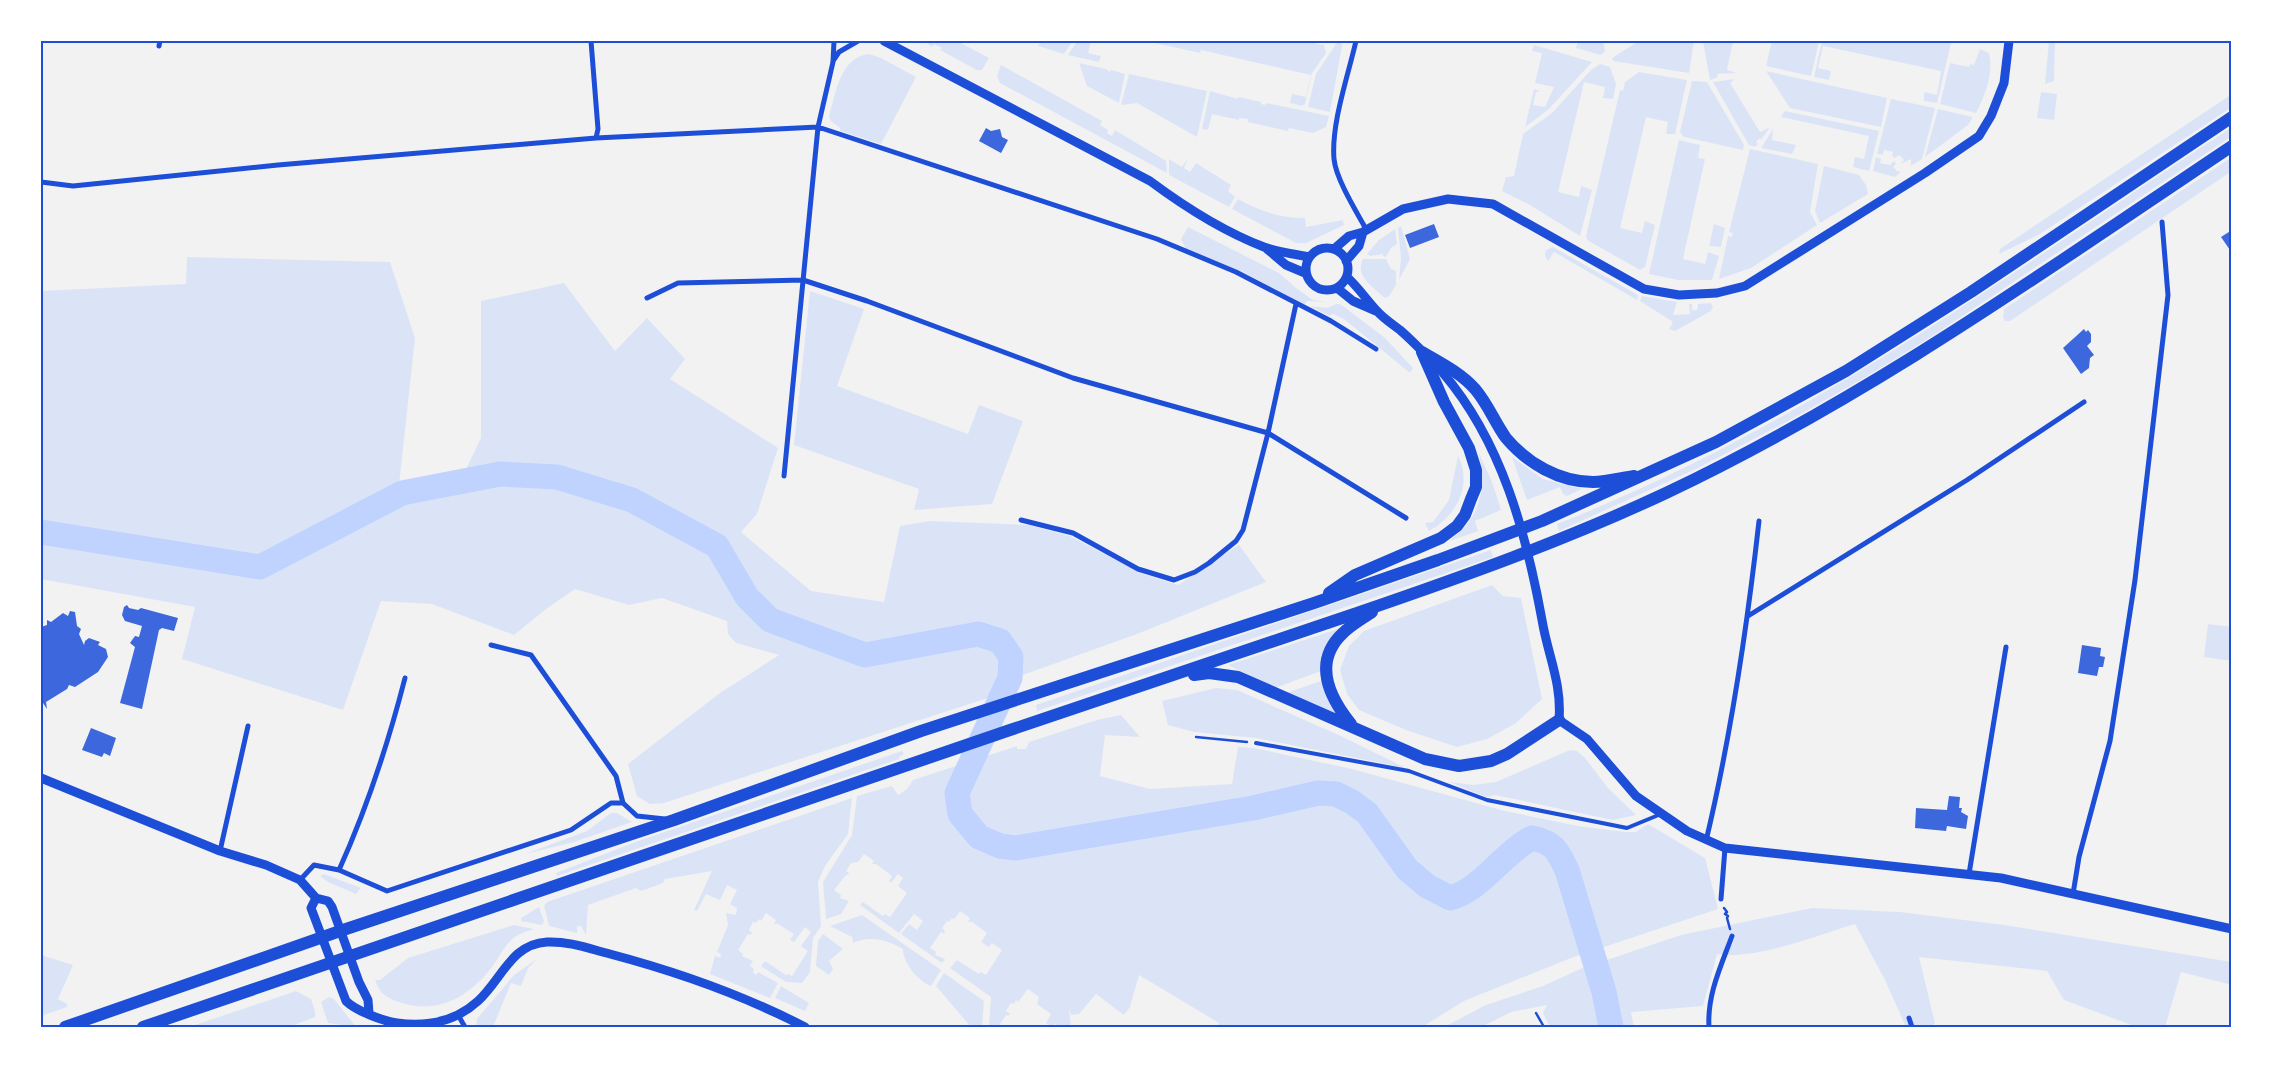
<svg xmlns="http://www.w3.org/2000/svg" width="2273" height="1068" font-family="'Noto Sans',sans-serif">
<rect width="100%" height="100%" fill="#f2f2f2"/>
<!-- green -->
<path fill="#dbe4f7" d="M924,41h33l32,17 -7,12h-5l-37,-20 2,-2 -8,-4 -2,3z
M1041,41h32l-9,13 -26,-8z
M1077,41h14l-3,12 13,3 -2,6 -31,-7z
M1146,41h170v3l8,1 2,8 -14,20 -7,31 -3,2 -12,-3 2,-9 14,3 5,-22 -110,-25 -1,3z
M1338,41h2l2,5 -12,66 -22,-5 8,-33z
M1578,41h25l2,10 -4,4 -25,-7z
M1639,41h55l-5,32 -76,-12 -1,-3z
M1703,41h30l-6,29 10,3 -20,1 1,3 -8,3z
M1772,41h47l-8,35 -45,-10z
M1822,41h120l9,2 -14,60 -13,-2v-9l13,3 4,-24 -118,-25 -5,22 13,3 -2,9 -15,-3z
M2049,41h6l-1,40 -9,3z
M1534,45l58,17 -44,48 -23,17 9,-38 6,2 -4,1 -3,13 12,2 9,-20 -19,-4 7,-30 -10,-2z
M1980,49l9,4c5,21 -4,42 -13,60l-36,-9 10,-41 19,4 1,-3 4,1z
M869,54l12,4 35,19 -35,67 -41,-13v-3l-10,-8 -1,-4c7,-23 11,-59 40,-62z
M1079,63l27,6 4,3 1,-2 14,4 -6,29 -32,-17z
M1600,64l10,3 6,17 -3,15 -10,-1 2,-11 -21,-5 -26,110 21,5 2,-11 11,4 -12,46 -50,-31 -28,-14 4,-14 8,-1 9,-42 29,-21 39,-43z
M1001,65l101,56 -2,4 8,5 -1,3 5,3 3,-6 51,31 1,12 -167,-90 -3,-7z
M1766,71l121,27 -6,29 -91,-19z
M1639,72l48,8 -12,54h-9l2,-12 -22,-5 -26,111 22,5 3,-12 10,4 -10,42 -5,3 -53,-30 -1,-4 34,-146 3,1 2,-9z
M1129,74l78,17 -10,46 -60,-34 -16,2z
M1735,79l-5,4 30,49 10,-5 -9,13 -1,-2 -4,4 2,2 -3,3 -6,-2 -36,-63z
M1692,81l15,1 37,63 -1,5 -59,-13 -4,-5z
M1210,91l28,8 1,-2 22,5v2l4,1 1,-2 63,13 -3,11 -13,6 -24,-5 -1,3 -40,-9v-3l-9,-1v2l-27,-6 -4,16 -6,-1z
M2041,92l16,2 -3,26 -17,-2z
M2232,94v13l-192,127 -41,20 1,-5z
M1891,99l44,9 -13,51 -11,7v-7l-10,5 3,-4 -5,-5 -4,3 -3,-2 1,-4 -9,-2 -1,5 -6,-1z
M1938,109l35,8 -5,8 -43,32z
M1785,111l94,20 -10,40 -16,-4 2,-10 9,2 5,-23 -88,-19z
M2232,127v9l-301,201 -67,41 -72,41 -94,49 -139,63 -2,-7c245,-96 456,-253 675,-397z
M1773,129l-1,11 24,5 -4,9 -31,-6z
M1679,140l21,5 -2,13 7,1 -22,100 22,5 3,-12 11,4 -7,24h-34l-29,-6z
M1750,149l68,15 -8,48 7,13 -66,43 -32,11 9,-43 4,1 1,-4 -4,-1z
M1876,157l5,2 -1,4 10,2 4,-4 2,3 -3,3 4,4 4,1 -6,5 -22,-6z
M2232,157v14l-222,150h-5l-2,-4 1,-8z
M1188,158l-4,10 6,4 6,-9 35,22 -3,6 7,6 -6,10 -60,-32v-16l13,8z
M1824,166l35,9 7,10 2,9 -48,29 -5,-12z
M1238,199c22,12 42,19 67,19l1,9 37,-7 1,5 -38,18h-10l-64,-34z
M1714,224l11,4 -4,19 -12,-1z
M1401,226l9,33 -11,21 2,-22 -3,-30z
M1188,227l91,46 17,15 17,12 15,2 -21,-1 -2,4 -62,-33 -57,-23 -5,-10z
M1395,229l2,15 -6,4 -5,9 -3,-1v-2l-13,2 -3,-2 12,-14z
M1553,247l85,48 -1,5 -83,-48 -6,9 -3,-6 1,-5z
M187,257l203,5 25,76 -16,147 65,-12 17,-35v-137l83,-18 51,68 32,-33 38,41 -15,20 108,69 -21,66 -16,18 70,59 73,11 16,-76 30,-5 99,4 41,11 73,38 35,11 61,-40 27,37 -129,52 -117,42 -29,21 -327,106 -14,1 -13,-8 -9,-32 92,-71 59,-38 -43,-12 -8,-9 -1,-13 -65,-23 -33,7 -54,-16 -29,20 -32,26 -82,-31 -51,-3 -38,109 -161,-51 13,-52 -154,-28v-288l145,-7z
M1363,259h23l5,10 5,2v14l-7,11 -4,2c-11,-10 -31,-22 -22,-39z
M810,291l54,18 -27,77 131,48 11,-29 44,16 -31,83 -78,6 5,-21 -125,-44z
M1642,296l35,6 -4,13 17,-1 -1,-10h3v6h5l1,-6 13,-1 2,4 -2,4 -36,20 -6,-2 4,-7 -33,-21z
M1336,304h4l7,5 38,29 28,30 -3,5 -66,-54 -11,-5 -4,2 -19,-10 18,2z
M1478,451l14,31 9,28 -26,11 3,10 -28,10c3,-5 10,-8 14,-13 19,-22 22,-49 14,-77z
M1458,456c15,29 -2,61 -29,75l-4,-8 8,-1 16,-22z
M1512,457l31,22 39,10 -15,7 -4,-2 -3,-7 -33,13z
M1491,550l2,7 -38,13 -418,141 -1,-6z
M1492,585l11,11 18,2 21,101 -26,24 -29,16 -30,8 -51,-17 -47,-20 -12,-16 -7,-24 9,-24 15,-15z
M2208,624l24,3v34l-28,-4z
M1341,628l-20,43 -46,17 -47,-23z
M1321,681l10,25 10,12 -55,-25z
M1216,688l21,2 106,47 63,31 -150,-30 -62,-6 -26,-7 -6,-24z
M1121,715l19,22 -35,-2 -5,41 50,13 82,-5 6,-37 16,1 98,21 153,42 73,15 48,6h10l12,-8 57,34 13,51 -147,49 -107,43 -42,26h-205l2,-4 -80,-48 -9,32 -6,8 -28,-21 -17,20 -8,1 -2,-8 2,20h-12l-4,-3 -3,3 -6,-4 5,-9 -14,-10 2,-7 -11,-8 -10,13 -2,-2 -2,4 -3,-1 -5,8 4,3 -2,2 -2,-1 -8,12h-9l2,-30 -41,-29 7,-8 22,14 1,-2 6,3 16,-25 -10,-7 -3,4 -8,-5 6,-9 -15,-11h-4l2,-4 -10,-7 -6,9 -2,-2 -3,4 -2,-1 -5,7 3,3 -1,3 -3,-2 -11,16 6,4 -1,3 10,4 -3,4 -41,-29 8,-10 8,6 6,-9 -9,-7 -15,19 -39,-28 3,-3 20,14 2,-2 5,3 17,-24 -9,-7 5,-8 -5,-4 -7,9 -2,-2 3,-5 -16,-12h-4l2,-3 -10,-7 -6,8 -7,1 -5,8 4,3 -4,1 -12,15 7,5 -1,3 9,3 -8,13 -15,5 -3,-37 29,-47 5,-39 35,-10 6,9 9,-6 6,-9 104,-34v3h9l3,-7 68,-22z
M1570,750l7,1 8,7 23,30 28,27 -23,5 -118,-25 -9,2 -37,-15 24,3 23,-3z
M902,751l2,3 -5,3v2l-342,117 -1,-3 82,-32z
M852,798l-4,36 -23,32 -7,16 3,44 -8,12 -3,34 -8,11 -16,-1 -25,-16 4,-5 21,14 2,-1 4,2 16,-25 -7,-5 10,-14 -6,-5 -11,15 -4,-2 4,-6 -16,-10h-4l2,-4 -10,-7 -5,8 -2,-2 -3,4 -3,-1 -4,8 3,3 -1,2 -3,-1 -10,16 5,4 -1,2 11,5 -3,5 4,3 -1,3 3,3 2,-3 20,11 -8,15 -60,-24 5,-18 5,2 1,-4 -4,-2 11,-27 -2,-12 10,2 1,-7 -7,-4 7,-14 -10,-5 -7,15 -14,-6 -9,17 -3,-1 18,-39 -47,8 -2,4 -22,8 -5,-3 -48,17 -2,30 -5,-9h-4v7l-28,-7 -5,-20 3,-4z
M611,813h6l15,9 -58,20 -49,12 62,-23z
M324,874l37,14 -5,6 -28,-12 -8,-6z
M539,907l5,14 -2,4 -21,-4v-3z
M1812,908l88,4 104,13 228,37v23l-51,-13 -16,55h-28l-73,-27 -17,-29 -128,-14 16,66 -4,4h-25l-21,-47 -30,-56c-37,11 -102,37 -138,30l-14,52 -72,6 3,15h-84l-7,-14 4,-8 -36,7 -30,15h-37l42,-22 57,-19 37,-17 101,-34z
M862,915l79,55 -10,16c-13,-5 -28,-23 -28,-37 -15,-9 -34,-14 -50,-6l-1,-6 -22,-11z
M514,925l20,4c-6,2 -13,4 -18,7 -11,8 -16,20 -24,31 -21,28 -53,48 -90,36 -13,-4 -23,-9 -27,-23h5l28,-22z
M823,934l20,15 -14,12 4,8 -4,6 -13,-9 2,-25z
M41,955l32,10 -15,34 9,5v3l-26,9z
M537,959l-9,9 -7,18 -10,-3 -18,44h-17l1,-8 37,-44z
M944,973l40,28 -2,26 -12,-1 -34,-40z
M781,986l28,17 -4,8 -30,-13z
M296,991l15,8 4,12v6l-26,10h-100z
M329,997l5,2 22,28 -28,-4 -7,-21z"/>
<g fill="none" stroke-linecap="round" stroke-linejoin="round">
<!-- river -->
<path stroke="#bfd3fe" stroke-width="25" d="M41,532l219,35 142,-74 98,-19 57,3 75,23 85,46 30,51 23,23 95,35 113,-21 22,7 11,16 -1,21 -53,115 3,21 19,23 21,9 16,2 237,-40 65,-15 18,1 16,8 15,11 40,56 20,17 23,12c30,-7 53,-45 82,-60 23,5 25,12 35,32l37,122 7,35"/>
</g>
<!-- building -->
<path fill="#3d67dc" d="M986,128l5,3 9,-2 2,8 6,3 -7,13 -22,-12z
M1434,224l5,13 -29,11 -5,-13z
M2232,230v23l-11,-16z
M2084,329l2,3 2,-2 3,4v8l-4,4 7,9 -4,3 -1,10 -8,6 -18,-26z
M127,605l2,3 9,2 3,-2 37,10 -4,13 -12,-3 -3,2 -17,79 -22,-6 15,-56 -5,-4 5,-7 4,1 3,-11 -17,-5 -3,-6 2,-8z
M70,611l5,1 2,14 4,3 -2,5 5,11 1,-4 4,-3 11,4 -2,3 8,4 2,8 -10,15 -23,15 -6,-2 -2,4 -21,13 1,7 -6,-9v-73l6,-2v-5l4,2 12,-9 5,3z
M2082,645l19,3 -1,8 5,1 -2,10h-4l-2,9 -19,-3z
M91,728l25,10 -6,18 -6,-3 -2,4 -20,-7z
M1949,796l11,1 -1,11h3l-1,4 7,4 -2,13 -19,-3 -1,5 -31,-3 1,-20 31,2z"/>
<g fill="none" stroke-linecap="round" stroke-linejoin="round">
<!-- path -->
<path stroke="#1d4ed8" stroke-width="2.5" d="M1196,737l51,5
M1724,908l3,4 -2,2 3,2 -1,2 3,11
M1536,1013l8,14"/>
<!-- service -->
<path stroke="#1d4ed8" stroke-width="4" d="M1256,743l153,28 78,29 140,28 34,-14"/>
<!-- minor -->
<path stroke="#1d4ed8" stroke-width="5" d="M591,41l7,88 -2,9
M1356,41c-8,35 -25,83 -22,118 2,20 22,52 32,70
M159,46l1,-5
M833,61l6,-9 19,-11
M41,182l32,4 205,-21 318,-27 222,-11 339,112 79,33 95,49 45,28
M647,298l31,-15 125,-3 64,21 206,77 195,55 138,85
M784,476l34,-349 15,-65 1,-21
M1021,520l52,13 65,36 36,11 21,-8 14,-9 27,-22 7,-11 25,-97 28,-129
M1748,616l219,-136 117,-78
M491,645l40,10 85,121 7,27 14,13 28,3
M1706,841c25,-105 41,-213 53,-320
M220,851l28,-125
M339,870c28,-62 49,-126 66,-192
M1969,874l37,-227
M300,880l14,-15 25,5 48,21 184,-61 40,-27h12
M2073,894l6,-37 31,-116 25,-161 33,-285 -6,-73
M1721,899l4,-51
M458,1015l7,12
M1909,1018l3,9
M1709,1027c-2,-32 12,-61 23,-91"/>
<!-- tertiary -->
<path stroke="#1d4ed8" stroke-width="9" d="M884,41l266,140c35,26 72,50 114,66 14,5 30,7 45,10
M1306 269a21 21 0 1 1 42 0a21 21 0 1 1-42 0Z
M1267,249l19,16 19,8
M1334,249l15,-13 14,-4 40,-23 45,-10 45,5 151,85 35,6 38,-2 28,-7 180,-113 54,-37 12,-20 13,-33 5,-42
M1346,261l13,-15 4,-14
M1347,277c11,10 19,22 30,34 6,7 15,13 23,19 15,13 29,28 43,43 59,69 83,160 99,247 6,36 20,63 17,100l28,19 49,57 51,35 38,17 276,30 231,51
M1337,288l16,13 23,10
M41,778l179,73 46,14 34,15 16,18
M316,898l-5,10 35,93c10,10 37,20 51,22 30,4 58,-1 81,-22 24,-22 33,-57 69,-59 22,-1 43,7 63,12 68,18 133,41 195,73
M316,898l12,3 4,6 27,75 9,18 1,13"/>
<!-- primary -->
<path stroke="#1d4ed8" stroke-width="12" d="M1422,352c19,11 39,21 53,37 13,15 20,34 31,49 21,25 53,44 87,44 13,0 28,-4 41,-6
M1329,593l26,-18 86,-37 16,-12 8,-11 6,-16 5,-12v-17l-7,-22 -25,-46 -22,-50
M1194,675l15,-2 29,4 187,82 34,7 32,-5 16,-7 52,-34
M1351,724c-22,-27 -39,-62 -8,-91 8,-8 19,-14 29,-21
M65,1027l275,-96 334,-111 247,-89 393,-128 124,-43 104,-39 174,-79 130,-71 125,-79 261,-175
M143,1027c289,-98 577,-200 867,-297 115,-38 231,-77 347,-117 105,-36 209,-73 309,-120 201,-95 382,-224 566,-347"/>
</g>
<!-- border -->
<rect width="2273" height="1068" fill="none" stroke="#ffffff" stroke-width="85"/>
<rect x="42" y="42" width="2188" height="984" fill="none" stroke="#1d4ed8" stroke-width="2"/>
</svg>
